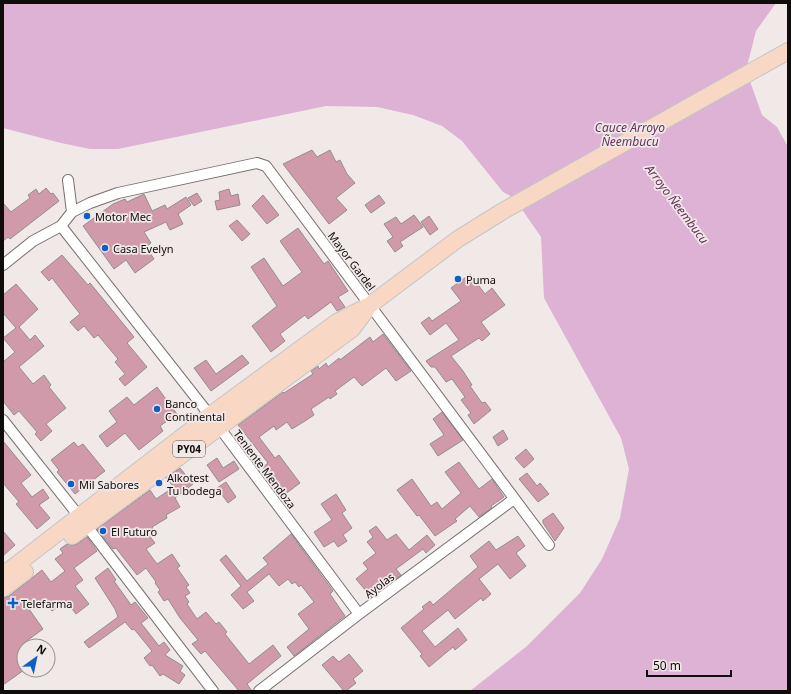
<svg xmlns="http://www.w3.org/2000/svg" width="791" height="694" font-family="'Noto Sans',sans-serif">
<rect width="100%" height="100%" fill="#f1e9e8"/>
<!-- water -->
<path fill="#deb2d5" d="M3,3h773l-20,28 -10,39 16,45 15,12 11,20v544h-318l57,-45 53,-53 22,-34 18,-41 9,-49 -8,-31 -77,-140 -3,-61 -27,-39 -11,-6 -41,-51 -20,-15 -29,-11 -36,-8 -51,-1 -208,43h-28l-29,-6 -58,-15z"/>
<!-- building -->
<path fill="#d09aaa" stroke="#958d8f" d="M312,150l5,7 13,-7 6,12 4,-2 7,14 8,9 -19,15 11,12 -18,14 -46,-60z
M46,188l5,6 2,-1 6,8 -49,38 -2,-2 -5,4v-38l8,9 19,-14 -2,-3 8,-6 3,5z
M229,189l2,7 7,-2 2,11 -23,5 -2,-9 5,-1 -1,-8z
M197,193l5,8 -8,5 -6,-8z
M144,194l8,17 13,-6 2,4 19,-12 5,8 -13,9 5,10 -13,6 -4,-8 -22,10 7,11 -5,4 8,12 -19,14 -9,-13 -12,9 -31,-43 30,-22 12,-5 2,3z
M263,195l16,20 -12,9 -15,-18z
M379,195l6,8 -14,10 -6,-8z
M414,215l9,12 -23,15 3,4 -8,6 -8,-11 6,-4 -9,-13 12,-7 5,7z
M429,216l9,13 -8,6 -9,-13z
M237,220l13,14 -8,7 -13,-15z
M298,228l26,36 4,-3 20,30 -10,6 7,10 -8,4 -6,-9 -23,17 -3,-4 -25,19 5,7 -14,11 -19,-26 25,-20 -26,-39 13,-9 19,28 19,-14 -22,-31z
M62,255l26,30 2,-2 44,54 -7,6 20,24 -22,19 -6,-7 6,-5 -10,-12 3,-3 -20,-24 -4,3 -10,-12 -6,5 -8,-9 10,-8 -28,-36 -3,3 -8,-9z
M470,274l15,20 7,-6 13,17 -24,17 9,12 -8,7 -3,-3 -28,18 12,15 9,14 -2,1 12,17 3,-1 6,8 -17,14 -6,-9 3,-2 -10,-13 4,-3 -13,-18 -6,3 -11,-15h-4l-5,-6 33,-21 -13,-17 -16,12 -9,-12 8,-6 3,4 29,-20 -10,-13z
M16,284l22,25 -19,18 11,13 5,-5 9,11 -25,21 14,17 11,-9 7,10 -2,2 17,21 -20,16 6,7 -11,10 -6,-7 2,-2 -18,-21 -5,4 -11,-14v-39l12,-10 -12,-14 13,-10 -13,-15v-18z
M383,334l28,37 -15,10 -10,-13 -24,18 -8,-9 -19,14 2,3 -7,5 -1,-2 -18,12 3,6 -9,6 -13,8 -5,-7 -11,8 -2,-4 -15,11 16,21 4,-3 21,28 -16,12 -21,-28 5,-4 -30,-38 45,-33 1,1 29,-19 -2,-3 7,-5 1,3 7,-6 2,4 11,-9 1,2 30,-23 3,5z
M242,355l7,8 -38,28 -17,-23 12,-8 10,14z
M157,387l20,27 -17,12 3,5 -24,19 -14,-17 -18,14 -8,-11 18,-14 -8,-11 18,-14 7,8z
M442,412l21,28 -25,16 -8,-12 14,-9 -11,-16z
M503,430l5,9 -10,7 -5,-9z
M3,441l28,34 -10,8 11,14 11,-8 6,9 -10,7 11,13 -13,11 -21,-25 3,-2 -16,-19z
M74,442l4,5 5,-3 22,27 -30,23 -18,-22 2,-2 -8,-10z
M526,449l8,10 -10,9 -9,-10z
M217,458l6,10 11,-7 5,8 -20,13 -12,-17z
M459,462l20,27 13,-10 12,18 -13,9 1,2 -13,9 -9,-11 -15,13 2,2 -22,15 -16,-21 -2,1 -20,-26 15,-11 19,27 6,-4 5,7 19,-16 -16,-21z
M180,468l13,16 -18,14 5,9 -14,8 1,3 -15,9 1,2 -6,4 8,10 -9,6 11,15 15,-10 8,12 -3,2 12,17 -3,2 4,6 -5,3 4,6 -2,2 10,15 9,-7 10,12 3,-2 8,10 -2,2 24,30 24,-19 8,11 -34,28 5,7h-13l-34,-40 -4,3 -9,-10 6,-4 -18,-22 -12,-19 -4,2 -6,-9 2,-2 -5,-7 1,-1 -10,-14 -9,7 -21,-27 -3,1 -16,-20 53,-39 6,9 18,-12 -8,-9z
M527,473l10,13 3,-3 9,11 -11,8 -19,-23z
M226,482l10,15 -8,6 -11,-15z
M336,494l10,16 -4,3 10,15 -9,7 4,6 -9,6 -4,-6 -10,6 -10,-15 18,-12 -11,-16z
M553,513l11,15 -9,13 -12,-18v-3z
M376,526l11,14 9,-6 13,16 18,-15 8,10 -9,8 -3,-4 -27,20 5,6 -30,22 -15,-18 12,-10 -5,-6 13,-10 -9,-11 6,-5 -4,-6z
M3,531l12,14 -12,11z
M291,534l42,57 -3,3 15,22 -51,40 -7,-9 22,-18 -11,-15 16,-12 -13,-17 -2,2 -4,-5 -3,2 -4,-5 -9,7 -10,-12 -22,18 7,9 -11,8 -12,-14 10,-9 -21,-26 6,-5 21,26 21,-17 -5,-6z
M518,536l7,10 -9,7 10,13 -16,13 -12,-15 -19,15 12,15 -8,7 -2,-3 -26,21 -7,-9 -26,21 13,16 23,-19 9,12 -12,10 -2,-3 -24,20 -9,-11 2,-2 -21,-26 23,-19 -2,-2 8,-6 3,4 45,-38 -8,-11 19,-15 7,9z
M87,537l10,14 -23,17 9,12 -8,6 14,18 -13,10 -10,-13 -14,10 -9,-12 -14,10 14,20 -19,14v27l-21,15v-87l6,-2 33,-26 9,12 14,-11 -10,-12 8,-6 -3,-4 7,-5 6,1 4,-1z
M108,568l8,12 -2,1 17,24 4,-3 13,16 -7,5 18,23 5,-4 6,8 -5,5 18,11 -3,5 5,4 -6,9 -16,-10 -3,2 -8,-11 -2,1 -6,-8 8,-7 -18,-22 -2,1 -7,-8 -36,26 -5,-6 34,-25 -3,-8 -20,-31z
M349,654l14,17 -10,8 3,4 -10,8h-2l-22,-26 11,-9 6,6z"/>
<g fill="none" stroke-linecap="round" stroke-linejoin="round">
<!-- street casing -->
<g stroke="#776f6f" stroke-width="12">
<path id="street" d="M68,180l4,32
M61,226l158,201 140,187
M3,265l30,-24 28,-15 11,-14 18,-9 28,-10 139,-30 9,3 283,379
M3,420l83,105 127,166
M259,691l100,-77 155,-115"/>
</g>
<!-- primary casing -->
<g stroke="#c5c5c5" stroke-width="18">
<path id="primary" d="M72,536l280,-207 15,-20
M3,575l206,-159 128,-94 33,-17 88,-66 45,-28 285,-160
M3,588l22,-16"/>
</g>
<!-- street -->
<use href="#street" stroke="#fff" stroke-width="10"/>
<!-- primary -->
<use href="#primary" stroke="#f9d7c5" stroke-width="16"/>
</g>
<!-- markers -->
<g fill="#0e5ec8" stroke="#f1e9e8" stroke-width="1.5">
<circle cx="87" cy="216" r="4"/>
<circle cx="105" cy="248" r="4"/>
<circle cx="458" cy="279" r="4"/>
<circle cx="157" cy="409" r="4"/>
<circle cx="159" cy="483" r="4"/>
<circle cx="71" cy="484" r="4"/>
<circle cx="103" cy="531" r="4"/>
<path d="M11 597h4v4h4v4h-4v4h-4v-4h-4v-4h4z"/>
</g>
<g text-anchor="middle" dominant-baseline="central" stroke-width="3.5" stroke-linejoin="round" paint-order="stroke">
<!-- shield labels -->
<rect fill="#f1e9e8" stroke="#534e4e" stroke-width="1" x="173" y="441" width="32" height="16" rx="3"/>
<g font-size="10" font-weight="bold" fill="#0f0c0c">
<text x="189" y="449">PY04</text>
</g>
<!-- poi labels -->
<g font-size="11" fill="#0f0c0c" stroke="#f1e9e8" text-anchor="start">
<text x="95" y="216">Motor Mec</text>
<text x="113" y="248">Casa Evelyn</text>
<text x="466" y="279">Puma</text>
<text x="165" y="403">Banco<tspan x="165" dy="13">Continental</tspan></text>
<text x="167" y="477">Alkotest<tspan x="167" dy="13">Tu bodega</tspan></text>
<text x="79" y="484">Mil Sabores</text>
<text x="111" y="531">El Futuro</text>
<text x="21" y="603">Telefarma</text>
</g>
<!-- street labels -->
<g font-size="11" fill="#0f0c0c" stroke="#f1e9e8">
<text transform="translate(352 261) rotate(53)">Mayor Gardel</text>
<text transform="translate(265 469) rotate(53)">Teniente Mendoza</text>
<text transform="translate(379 585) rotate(-37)">Ayolas</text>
</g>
<!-- water labels -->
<g font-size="12" font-style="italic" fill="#65305d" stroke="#f1e9e8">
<text x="630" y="127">Cauce Arroyo<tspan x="630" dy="14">Ñeembucu</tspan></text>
<text transform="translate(677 204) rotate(53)">Arroyo Ñeembucu</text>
</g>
</g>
<!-- border -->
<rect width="791" height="694" fill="none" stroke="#0f0c0c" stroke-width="8"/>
<!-- north arrow -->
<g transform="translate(36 658) rotate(33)"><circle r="19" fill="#f1e9e8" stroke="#979190"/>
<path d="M0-3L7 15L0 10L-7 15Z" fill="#0e5ec8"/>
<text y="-6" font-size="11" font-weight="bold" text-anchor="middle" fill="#0f0c0c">N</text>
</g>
<!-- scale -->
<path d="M647 670v6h84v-6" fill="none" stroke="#0f0c0c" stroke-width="2"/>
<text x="653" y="670" font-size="12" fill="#0f0c0c" stroke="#f1e9e8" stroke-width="3" paint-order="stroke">50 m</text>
</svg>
